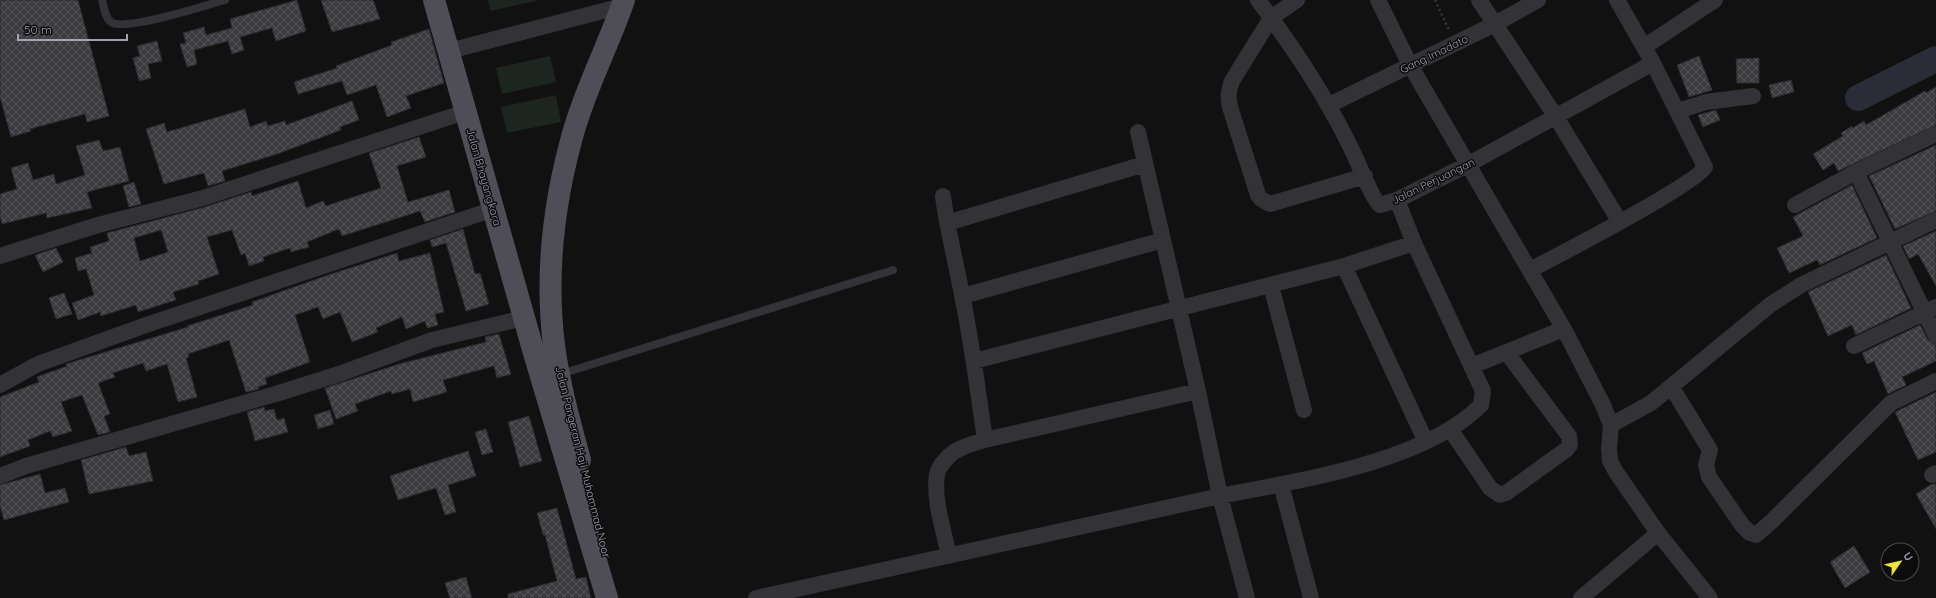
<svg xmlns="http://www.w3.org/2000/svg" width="1936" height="598" font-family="Quicksand,sans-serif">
<defs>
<pattern id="building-cross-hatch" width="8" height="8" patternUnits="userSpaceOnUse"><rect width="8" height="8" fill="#3c3b3f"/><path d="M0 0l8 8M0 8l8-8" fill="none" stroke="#555458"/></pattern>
</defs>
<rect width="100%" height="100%" fill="#111112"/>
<!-- pitch -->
<path fill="#1d2521" d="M488,0h52l-50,11z
M550,56l6,26 -54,12 -6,-26z
M556,95l5,27 -54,11 -6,-26z"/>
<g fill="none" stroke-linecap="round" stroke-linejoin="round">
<!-- river -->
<path stroke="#2a2d37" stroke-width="26" d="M1858,98l78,-39"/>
</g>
<!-- building -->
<path fill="url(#building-cross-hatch)" stroke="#2c2b2e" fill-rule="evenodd" d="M0,0h78l31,116 -22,6 -2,-8 -55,15 1,2 -20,6 -11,-40z
M297,0l9,31 -30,10 -4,-13 -32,9 4,13 -12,4 -4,-13 -34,9 3,14 -10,3 -7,-23 6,-1 -3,-10 21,-6 2,8 26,-7 -2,-9z
M321,0h52l7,19 -48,13z
M429,29l15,54 -38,13 5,12 -24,9 -11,-32 -29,10 -5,-14 -44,13 -4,-12 43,-14 -1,-2 56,-21 -1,-3z
M157,41l5,20 -14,3 3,14 -12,3 -6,-23 7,-2 -3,-10z
M1699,56l13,34 -23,7 -12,-32z
M1759,58v25h-22l-1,-24z
M1791,80l3,12 -22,6 -3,-13z
M1936,87v38l-98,46 -4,-8 -11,7 -10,-16 30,-18 -2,-3 11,-7 1,2 11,-7 2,4 59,-34 1,2z
M352,101l7,19 -19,7 1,3 -64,24 -55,17 3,10 -17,5 -4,-13 -40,11 -18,-55 18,-6 3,9 78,-23 5,18 16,-6 2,5 17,-5 1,4z
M1716,110l4,10 -17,7 -5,-12z
M419,137l7,20 -29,9 11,36 41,-12 6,22 -30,10 -5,-11 -78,25 -3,-7 -32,13 2,5 -18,5 -1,-4 -27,9 1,4 -15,5 -4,-13 -4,2 -9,-25 -25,7 12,37 -21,7 1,3 -26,8 3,8 -38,12 -2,-7 -35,11 -1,-4 -22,8 -6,-17 22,-8 -8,-26 -8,2 -3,-13 17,-5 -2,-6 19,-6 -2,-8 98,-26 46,-15 1,4 46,-15 8,27 17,-7 3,5 55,-18 -12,-35zM161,230l7,22 -28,9 -6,-23z
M99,140l4,11 17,-4 9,34 -42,11 5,16 -45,10 -1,-5 -44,11 -2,-8v-22l17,-5 -6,-21 17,-5 5,17 21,-6 2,10 29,-9 -9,-29z
M1936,145v66l-41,18 -26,-53z
M134,182l7,22 -12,3 -6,-21z
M1852,185l25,53 -57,27 -3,-5 -28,13 -12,-25 26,-12 -10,-19z
M463,229l12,45 5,-1 9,31 -23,7 -20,-68 -14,4 -2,-7z
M1936,231v55l-18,-32 -9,5 -6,-13z
M56,248l7,14 -20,10 -8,-17z
M397,253l2,8 31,-8 14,59 -9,2 3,11 -11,3 -2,-7 -19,8 -4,-12 -26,11 2,4 -26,10 -12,-30 -17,7 -5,-12 -23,8 15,47 -45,16 2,6 -9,3 1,2 -13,3 -17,-52 -41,14 1,3 -3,1 11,39 -19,5 -11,-38 -21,7 -3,-8 -30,10 2,4 -17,6 12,31 -6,2 6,16 -12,3 -16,-40 -21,7 11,29 -19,6 -3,-6 -22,9 2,6 -30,11v-60l39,-15 -2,-5 30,-11 -1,-2 122,-37 -1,-1 66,-21 -1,-3 76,-27z
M1886,255l25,53 -55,27 -4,-10 -24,11 -20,-44z
M64,293l8,21 -16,5 -7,-21z
M1920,325l8,15 8,5v16l-34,16 4,8 -18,9 -14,-33 -7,3 -5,-11z
M499,334l12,40 -14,4 -3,-12 -51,14 4,12 -34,10 -3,-13 -18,5 -1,-3 -36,13 3,7 -22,8 -11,-31 74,-24 87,-22 -1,-5z
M1936,392v60l-18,8 -23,-48z
M264,407l1,4 9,-2 3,11 7,-2 4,14 -33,9 -8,-29z
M330,410l4,14 -16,5 -4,-14z
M529,416l13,45 -22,6 -12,-45z
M486,429l7,23 -11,3 -7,-23z
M126,447l3,9 17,-4 7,29 -64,13 -8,-34z
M468,451l8,25 -28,9 8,27 -11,3 -9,-27 -38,12 -8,-24z
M40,474l5,19 20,-5 4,14 -65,18 -4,-14v-21z
M1932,484h4v45l-20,-35z
M557,508l19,71 10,-2 5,21h-83v-4l49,-13 -12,-46h-2l-6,-22z
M1854,546l16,26 -25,16 -15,-26z
M466,577l6,21h-22l-5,-15z"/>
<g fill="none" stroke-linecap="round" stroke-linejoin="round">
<!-- path -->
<path stroke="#38383e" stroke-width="2.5" stroke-dasharray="2 3" stroke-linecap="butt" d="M1435,0l14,30"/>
<!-- lane -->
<path stroke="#333237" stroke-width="8" d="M102,0c2,7 3,18 9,22 13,10 96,-17 114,-22
M561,374l332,-104"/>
<!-- street -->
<path stroke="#333237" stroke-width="16" d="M1258,0c36,49 66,93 93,148 5,10 23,54 29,57l17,-5 72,-36 184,-101
M1297,0l-26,18 -39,63c-4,10 -4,16 -2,26l28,88 3,4 9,5 95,-28
M1378,0l32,65 155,266 38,74 8,20 -2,24 1,12 6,11 42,61 52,65
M1479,0l77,117 64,105
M1644,47l71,-47
M449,51l173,-45
M1329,105l166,-81 43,-24
M1678,111l28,-9 47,-6
M1138,132l60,259 22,105 27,102
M1856,172l80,164
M943,196c4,33 13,66 19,99 10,48 16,97 23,145
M1795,205l61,-33 80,-38
M947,223l198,-59
M0,256l98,-31 105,-27 262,-86
M1344,266l82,176
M1530,270c25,-13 169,-87 175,-103l-52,-104 -36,-63
M1271,286l33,124
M963,296l200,-56
M1854,346l82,-39
M974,361l370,-95 70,-23
M1472,366l84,-34
M0,385l38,-21 108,-39 348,-116
M1671,386l39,64 -4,15 3,12 33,48 8,8 6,2 16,-14 119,-118 45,-22
M1611,425l40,-22 119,-98 31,-20 135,-65
M1450,429l40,59 10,7 6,-2 61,-44 3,-4 -1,-9 -62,-83
M1932,475l4,-2
M0,476l26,-10 253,-73 60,-19 93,-34 92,-22
M1281,484l30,114
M949,556c-5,-25 -16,-56 -12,-82 2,-8 10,-17 17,-22 9,-6 21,-9 31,-12l213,-49
M756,598l464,-102c77,-15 205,-34 261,-91l2,-14 -69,-148 -17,-43
M1581,598l77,-65"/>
<!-- primary -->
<path stroke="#4f4e56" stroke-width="22" d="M434,0l100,353 73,245
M580,460c-10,-37 -21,-76 -26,-115 -9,-72 0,-145 20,-215 13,-45 35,-86 50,-130"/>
</g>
<g text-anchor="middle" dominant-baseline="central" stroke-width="3" stroke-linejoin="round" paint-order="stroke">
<!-- street labels -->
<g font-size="11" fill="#a2a2b3" stroke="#0c0c0d">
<text transform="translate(1434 54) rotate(-26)">Gang Imadato</text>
<text transform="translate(484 177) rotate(74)">Jalan Bhayangkara</text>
<text transform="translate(1433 181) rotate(-26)">Jalan Perjuangan</text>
<text transform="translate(583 462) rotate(76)">Jalan Pangeran Haji Muhammad Noor</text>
</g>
</g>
<!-- north arrow -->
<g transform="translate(1900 562) rotate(56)"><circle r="19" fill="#0c0c0d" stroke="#48484f"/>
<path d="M0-3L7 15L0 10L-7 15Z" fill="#ede72e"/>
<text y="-6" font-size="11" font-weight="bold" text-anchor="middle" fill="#a2a2b3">U</text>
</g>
<!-- scale -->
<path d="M18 34v6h109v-6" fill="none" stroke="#a2a2b3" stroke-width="2"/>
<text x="24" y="34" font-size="12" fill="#a2a2b3" stroke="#0c0c0d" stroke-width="3" paint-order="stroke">50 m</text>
</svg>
